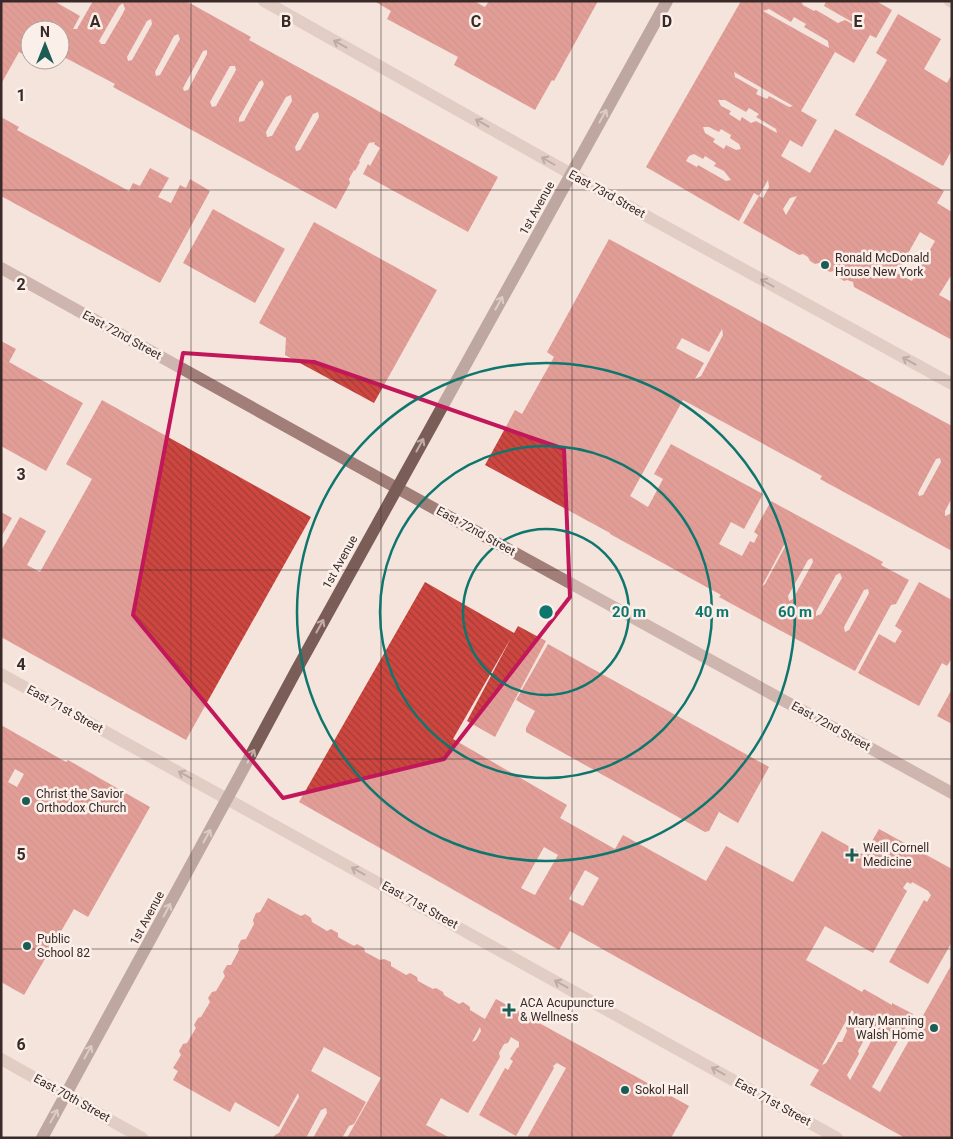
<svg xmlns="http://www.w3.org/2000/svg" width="953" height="1139" font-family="Roboto,sans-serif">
<defs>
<pattern id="building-back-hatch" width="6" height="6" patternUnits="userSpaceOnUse" patternTransform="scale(1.25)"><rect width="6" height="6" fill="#cd4740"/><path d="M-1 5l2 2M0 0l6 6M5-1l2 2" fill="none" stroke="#a73b36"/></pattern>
</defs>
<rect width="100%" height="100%" fill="#f4e4dc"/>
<!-- building -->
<path fill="url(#building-back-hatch)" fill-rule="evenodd" d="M1,1h53l26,15 -7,13h4l16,-28h93l65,36 -2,3 249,137 -30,55 -105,-58 5,-10 2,2 10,-18 -6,-4 1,-2 -6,1 -10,18 1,1 -5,9 -1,-1 -5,9 1,4 -14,26 -223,-122 2,-3 -55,-29v-25h-30v28l-11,-6 -18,32zM123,3l2,6 -3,6 -17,29h-4l-2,-3 20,-35zM151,19l1,5 -20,36 -4,1 -1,-4 20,-36zM178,34l2,5 -20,36 -4,1 -1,-4 19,-36zM207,50v4l-19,36 -4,1 -1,-3 20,-37zM230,66h5l1,4 -20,36 -4,1 -2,-5zM262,80l2,4 -20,37 -5,1v-4l20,-36zM291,95l1,6 -20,35 -5,1 -1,-5 20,-35zM318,112l1,5 -19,33 -4,1 -1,-4 18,-33z
M374,1h100l11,6 4,-6h109l-44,80 -2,-1 -17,30 -81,-45 4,-8 -71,-38 4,-8z
M741,1h60l2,4 11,6 2,-1 22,13 7,-3 11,6 -2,-3 -30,-17 2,-5h50l16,9 -16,28 -6,-3 -16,28 -19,-11 -34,59 16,9 -15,27 -12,-7 -9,16 29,17 25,-44 109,62 -7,12 15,9v62l-13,21 13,7v38l-98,-53 -1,-5 -6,-2 -3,1 -6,-4 -2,-4 -3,-2 -3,1 -6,-3 -2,-4 -3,-2 -4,1 -5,-3 -2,-4 -5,-3 -4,1 -56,-32 16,-27 4,2 6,-11 -1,-7 -9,16 -5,-3 -15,28 -93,-54zM769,9l22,13 3,-5 12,7 -2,3 24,14 1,7 -66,-37zM734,72l59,34 -4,1 -20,-11 -2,3 -11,-5 2,-4 -23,-13zM718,100h7l21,12 3,-4 10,6 -3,3 20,12 1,4 -21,-12 -5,2 -9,-6 -2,4 -11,-7 2,-3 -10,-5zM703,127h6l10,5 2,-3 10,6 -1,3 9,6 2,5 -5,1 -10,-5 -2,4 -11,-7 2,-3 -10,-6zM694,154l9,5 2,-3 11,7 -2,3 10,5 7,9 -5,1 -28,-16 -1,2 -11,-6 3,-5zM797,196l-11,19 -3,-6 7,-11zM920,232l15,9 -23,40 -15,-8z
M898,14l43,25 -17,30 23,14 5,-9v76l-9,16 -88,-51 32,-55 -11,-7z
M33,60h23l-5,9z
M1,117l18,10 -2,3 112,61 4,-8 7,3 10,-18 19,10 -11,19 13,6 9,-18 6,3 4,-9 20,12 -50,92 -159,-87z
M213,209l72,40 -30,54 -72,-40z
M314,222l123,68 -63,113 -89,-48 1,-17 -27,-15z
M609,239l343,187v72l-7,13v5l5,-2 2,-4v41l-132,-72 2,-3 -139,-76 -53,96 18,11 15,-28 -9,-5 17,-30 92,50 -19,35 -13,-7 -12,22 23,12 8,-15 4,2 4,-8 -4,-3 17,-31 112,61 -2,3 28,15 -13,24 -5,1 -36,66 -136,-74 2,-2 -111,-61v-1l-125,-68 30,-55 7,4 32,-57 -7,-5zM722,329l1,6 -22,41 -6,3 9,-16 -28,-15 6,-10 27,14zM940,458l1,4 -18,33 -4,1 -1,-3 18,-34zM785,543v4l-20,37 -3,2zM812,558l1,4 -20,37 -4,2 -1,-5 20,-36zM840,573l2,5 -21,36 -5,2v-4l20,-37zM868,589l1,4 -20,37 -4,2 -1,-5 20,-37z
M1,341l15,8 -7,13 74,41 -37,68 -45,-25z
M102,400l209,117 -125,223 -185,-103v-86l19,-34 26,14 -19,34 13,7 52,-93 -26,-15z
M1,512l11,6 -11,19z
M425,582l89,51 4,-7 28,15 -51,96 -28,-16 44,-83 -58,101 114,66 -7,13 55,31 8,-14 83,46 20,-35 67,36 29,-51 42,24 15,-26 73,40v73l-24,42 -39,-22 35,-62 3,2 4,-7 -3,-4 -16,-9 -1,2 -4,-2 -4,6 4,3 -34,62 -48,-27 -19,34 56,32 2,-3 28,16v-2l21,11 -41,73 8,5 72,-128v174h-47l-95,-53 9,-15 -249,-139 -11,19 -260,-148zM544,847l14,8 -23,40 -14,-7zM585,870l14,8 -16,28 -14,-7zM852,1010l2,3 -8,15 1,3 -5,11h-4l-12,21 -4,2zM880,1025l-30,55 -3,-5 12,-21 -1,-3 6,-11h3l7,-13z
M919,582l33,18v58l-5,8 -5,-3 -23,43 -61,-33 21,-39 16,9 7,-12 -7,-5z
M548,644l221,123 -31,56 -19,-11 -10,19 -4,1 -179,-100v-4l9,-17 -19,-11z
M952,689v35l-15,-8z
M1,725l65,37 2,-2 82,47 -62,110 -14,-8 -50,86 -23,-13zM15,769l9,5 -7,13 -9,-5z
M268,898l33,18 4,-2 6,4 1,4 15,9 4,-2 7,4v4l16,9 3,-2 7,4 1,4 15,8 4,-1 7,3v4l15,9 4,-2 7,4 1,4 15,8 3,-1 7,4 1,3 15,9 4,-2 7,5v3l15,9 11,-20 193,107 -18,32h-144l39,-70 -9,-5 -4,3 1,2 -38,68 -37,-21 26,-47 3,2 5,-9 -3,-2 7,-11 2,-1v-5l-8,-5 -3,6 -4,1 -5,9 1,4 -32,56 -27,-15 -15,27 24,13h-103l34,-60 -57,-31 -13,24 55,31 -12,22 -5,2 -7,12h-29l14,-25 -1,-5 -5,2 -15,28h-33l2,-3 4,-2 20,-36 -1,-4 -19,34 -44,-25 -5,10 -57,-32 5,-9 -5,-3 8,-13 -2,-4 4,-7 4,-1 9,-15 -2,-3 4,-7 3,-1 9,-15 -2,-4 4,-6 4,-1 9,-15 -2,-4 4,-7h4l8,-15 -1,-4 3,-6 5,-1 8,-15 -1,-4 3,-7 4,-1zM480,1027l1,4 -5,9 -4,2z"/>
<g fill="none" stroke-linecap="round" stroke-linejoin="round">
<!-- minor -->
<path stroke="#cdb1a7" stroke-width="12" d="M264,1l355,200 333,183
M950,1l2,1
M1,674l226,125
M1,1059l141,79"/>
<!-- tertiary -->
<path stroke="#cdb1a7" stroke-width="12" d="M227,799l610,339"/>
<!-- secondary -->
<path stroke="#a17f78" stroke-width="12" d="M1,268l396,220 555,305"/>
<!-- primary -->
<path stroke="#7b5d58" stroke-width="12" d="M42,1138l198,-363 57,-106 370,-668"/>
</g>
<!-- one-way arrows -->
<defs><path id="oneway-shaft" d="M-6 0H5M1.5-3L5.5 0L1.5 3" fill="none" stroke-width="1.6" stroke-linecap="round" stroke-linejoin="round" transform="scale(1.25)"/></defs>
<g stroke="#7c6761">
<use href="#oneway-shaft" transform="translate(340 44) rotate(-151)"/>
<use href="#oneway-shaft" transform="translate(482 123) rotate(-151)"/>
<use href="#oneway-shaft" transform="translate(548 161) rotate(-150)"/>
<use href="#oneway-shaft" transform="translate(767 283) rotate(-151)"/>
<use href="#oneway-shaft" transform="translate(909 361) rotate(-151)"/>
<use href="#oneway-shaft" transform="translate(185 775) rotate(-151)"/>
<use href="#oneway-shaft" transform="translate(358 871) rotate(-151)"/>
<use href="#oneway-shaft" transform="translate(561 984) rotate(-151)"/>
<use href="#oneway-shaft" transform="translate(718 1071) rotate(-151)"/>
</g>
<g stroke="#c1ada8">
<use href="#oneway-shaft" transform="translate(603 116) rotate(-61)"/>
<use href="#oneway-shaft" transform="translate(499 303) rotate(-61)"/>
<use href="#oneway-shaft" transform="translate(420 445) rotate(-61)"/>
<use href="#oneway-shaft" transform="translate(320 626) rotate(-61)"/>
<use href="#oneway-shaft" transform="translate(251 756) rotate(-62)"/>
<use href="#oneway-shaft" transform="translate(207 836) rotate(-61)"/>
<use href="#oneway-shaft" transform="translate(167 910) rotate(-62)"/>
<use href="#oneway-shaft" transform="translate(88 1052) rotate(-61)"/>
<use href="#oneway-shaft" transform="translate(54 1116) rotate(-61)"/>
</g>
<!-- marked area -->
<path d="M0 0H953V1139H0ZM183,353l131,9 250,87 6,148 -126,162 -161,39 -150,-183z" fill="#f4e4dc" fill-opacity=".55" fill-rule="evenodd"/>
<path fill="none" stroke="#c2185b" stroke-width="4" stroke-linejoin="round" d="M183,353l131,9 250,87 6,148 -126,162 -161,39 -150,-183z"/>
<!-- grid -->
<path fill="none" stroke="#392a28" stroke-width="1" stroke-opacity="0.55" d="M191,1v1137M381,1v1137M572,1v1137M762,1v1137M1,190h951M1,380h951M1,570h951M1,759h951M1,949h951"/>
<!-- distance rings -->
<g fill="none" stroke="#0f766e" stroke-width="2.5">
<circle cx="546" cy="612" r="83"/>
<circle cx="546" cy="612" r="166"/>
<circle cx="546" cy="612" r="249"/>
</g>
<!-- markers -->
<g fill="#1b5d54" stroke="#fbefe9" stroke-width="2">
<circle cx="825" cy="265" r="5"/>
<circle cx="26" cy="801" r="5"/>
<path d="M849.5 847.5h5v5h5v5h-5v5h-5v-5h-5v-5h5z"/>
<circle cx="27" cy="946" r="5"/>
<path d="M506.5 1002.5h5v5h5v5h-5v5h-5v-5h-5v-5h5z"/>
<circle cx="934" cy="1028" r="5"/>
<circle cx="625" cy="1090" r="5"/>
</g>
<g text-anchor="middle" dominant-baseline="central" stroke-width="5" stroke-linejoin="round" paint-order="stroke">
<!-- street labels -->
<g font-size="12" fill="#392a28" stroke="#fbefe9">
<text transform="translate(607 194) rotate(29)">East 73rd Street</text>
<text transform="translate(537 208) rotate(-61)">1st Avenue</text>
<text transform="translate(122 335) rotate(29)">East 72nd Street</text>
<text transform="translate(476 531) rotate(29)">East 72nd Street</text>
<text transform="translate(340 562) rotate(-61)">1st Avenue</text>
<text transform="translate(65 709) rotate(29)">East 71st Street</text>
<text transform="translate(831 726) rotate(29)">East 72nd Street</text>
<text transform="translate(420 905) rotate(29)">East 71st Street</text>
<text transform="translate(147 918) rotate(-62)">1st Avenue</text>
<text transform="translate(72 1098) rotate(29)">East 70th Street</text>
<text transform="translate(773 1102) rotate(29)">East 71st Street</text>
</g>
<!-- poi labels -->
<g font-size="12" fill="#392a28" stroke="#fbefe9" text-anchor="start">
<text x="835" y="258">Ronald McDonald<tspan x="835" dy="14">House New York</tspan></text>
<text x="36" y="794">Christ the Savior<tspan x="36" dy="14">Orthodox Church</tspan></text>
<text x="863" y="848">Weill Cornell<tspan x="863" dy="14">Medicine</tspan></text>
<text x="37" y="939">Public<tspan x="37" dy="14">School 82</tspan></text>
<text x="520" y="1003">ACA Acupuncture<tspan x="520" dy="14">&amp; Wellness</tspan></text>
<text x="924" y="1021" text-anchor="end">Mary Manning<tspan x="924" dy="14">Walsh Home</tspan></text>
<text x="635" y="1090">Sokol Hall</text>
</g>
</g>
<g font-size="16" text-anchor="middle" font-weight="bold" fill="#392a28" stroke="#fbefe9" stroke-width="5" stroke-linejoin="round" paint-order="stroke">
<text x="95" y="27">A</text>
<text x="286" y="27">B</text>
<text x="476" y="27">C</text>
<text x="667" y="27">D</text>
<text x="858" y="27">E</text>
<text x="21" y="101">1</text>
<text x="21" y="290">2</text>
<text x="21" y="480">3</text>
<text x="21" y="670">4</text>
<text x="21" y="860">5</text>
<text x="21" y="1050">6</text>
</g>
<circle cx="546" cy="612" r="8" fill="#0f766e" stroke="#fbefe9" stroke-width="2.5"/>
<g font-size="15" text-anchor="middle" font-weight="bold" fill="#0f766e" stroke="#fbefe9" stroke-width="5" stroke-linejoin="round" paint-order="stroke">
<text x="629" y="617">20 m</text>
<text x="712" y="617">40 m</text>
<text x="795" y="617">60 m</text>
</g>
<!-- border -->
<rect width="953" height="1139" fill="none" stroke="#392a28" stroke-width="5"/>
<!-- north arrow -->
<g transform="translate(45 45)"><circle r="24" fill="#fbefe9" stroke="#ada09c"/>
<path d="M0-4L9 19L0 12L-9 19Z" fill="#1b5d54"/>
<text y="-8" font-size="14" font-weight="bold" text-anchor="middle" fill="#392a28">N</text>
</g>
</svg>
